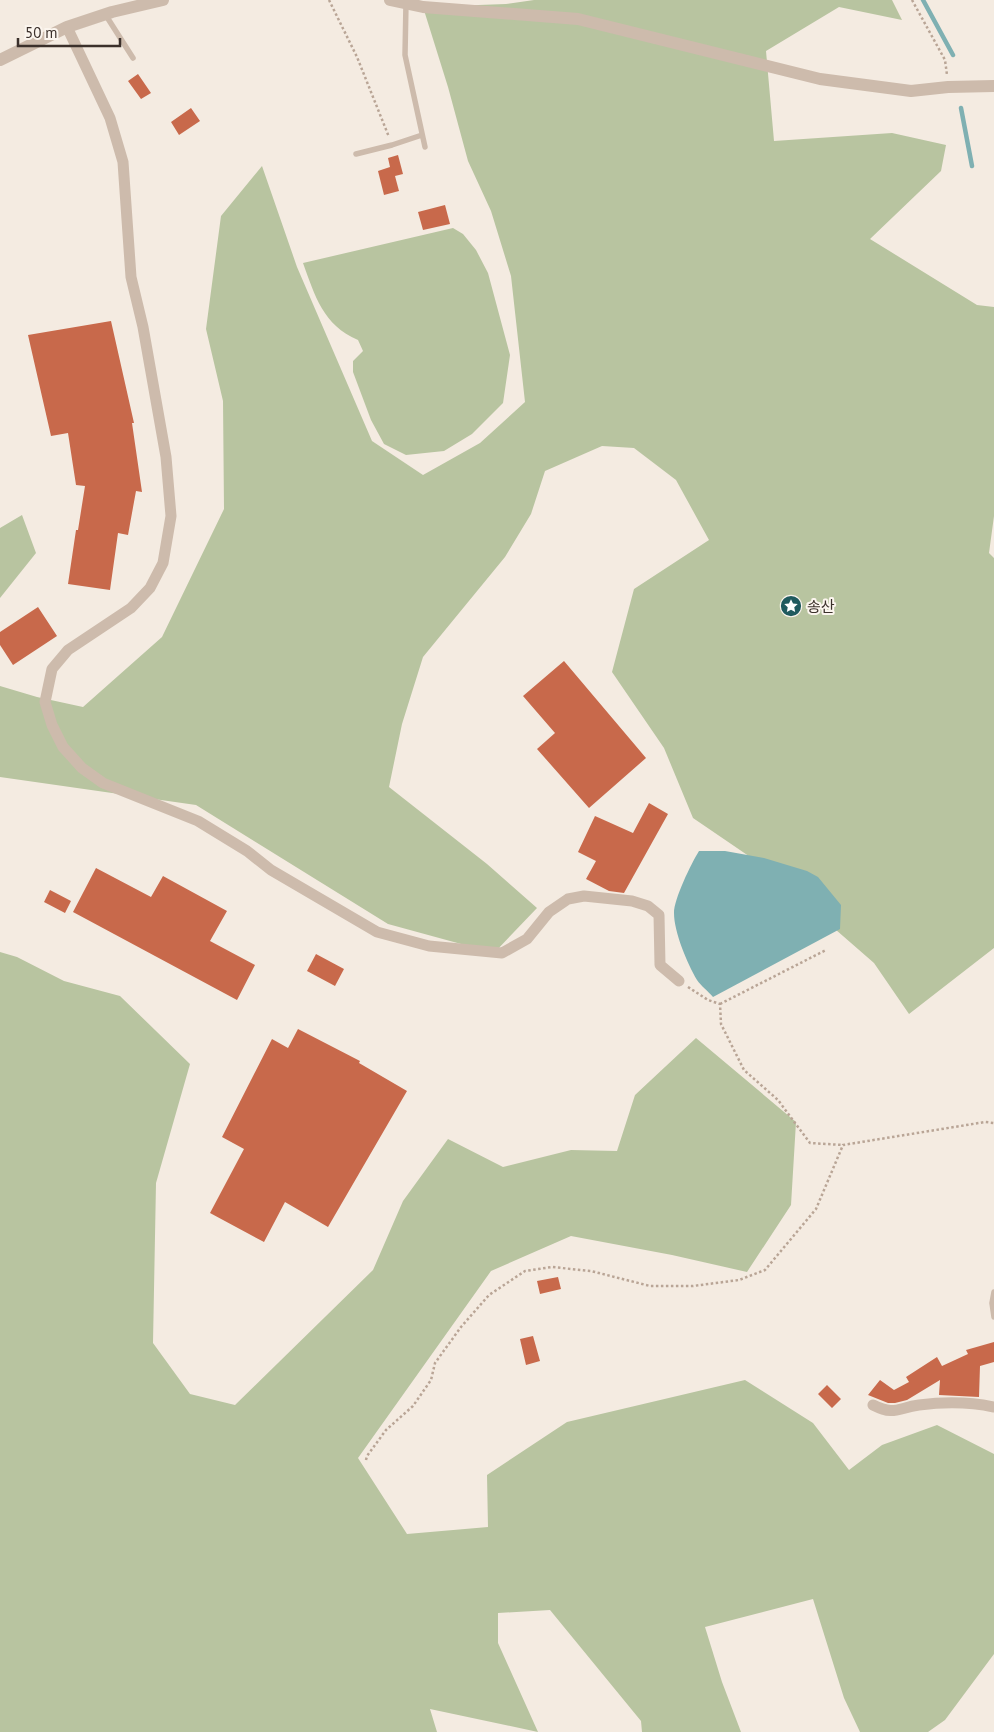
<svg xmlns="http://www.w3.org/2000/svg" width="994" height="1732" font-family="'PT Sans','Noto Sans KR',sans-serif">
<rect width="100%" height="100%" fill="#f4ebe1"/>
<!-- green -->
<path fill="#b8c4a0" d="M534,0h358l10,20 -63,-13 -73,44 8,90 118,-8 54,12 -5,26 -71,68 107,66 17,2v209l-5,37 5,5v390l-85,66 -35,-51 -115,-100 -66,-45 -29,-70 -52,-76 22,-83 75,-49 -33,-60 -42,-32 -32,-2 -57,25 -14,43 -26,43 -82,100 -21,67 -13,63 98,77 50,44 -43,45 -106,-29 -192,-119 -196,-28v-91l37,11 46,10 79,-70 62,-128 -1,-108 -17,-72 15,-113 41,-50 35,101 75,174 51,34 57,-32 45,-41 -14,-126 -20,-65 -23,-50 -20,-74 -25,-80 83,-3z
M453,228l10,6 13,16 12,23 22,82 -7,48 -31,31 -28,17 -38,4 -22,-11 -13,-24 -18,-48v-11l10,-10 -5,-11c-35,-15 -43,-44 -55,-77z
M22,515l14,38 -36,45v-70z
M0,952l17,5 47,24 56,15 70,68 -34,119 -3,160 37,51 45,11 138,-135 30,-69 45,-62 55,28 68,-17 46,1 18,-56 61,-57 100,84 -5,83 -44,67 -75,-17 -101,-19 -80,35 -133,187 49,76 81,-7 -1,-52 80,-53 178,-42 68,43 36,47 33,-25 55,-20 57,29v200l-49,66 -17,12h-68l-16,-34 -31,-99 -108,28 17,55 19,50h-99l-1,-11 -91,-111 -52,3v30l40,89 -108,-23 7,23h-437z"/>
<!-- water -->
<path fill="#7fb0b2" d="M699,851h26l39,7 43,13 11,6 23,28 -1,24 -127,68c-5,-6 -12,-11 -16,-17 -10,-17 -23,-48 -23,-67 0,-14 17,-49 25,-62z"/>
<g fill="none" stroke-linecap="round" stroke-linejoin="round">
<!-- stream -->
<path stroke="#7fb0b2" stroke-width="4.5" d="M923,0l30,55
M961,108l11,58"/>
</g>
<!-- building -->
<path fill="#c8694b" d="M138,74l13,19 -10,6 -13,-18z
M191,108l9,13 -21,14 -8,-13z
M398,155l5,19 -8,2 4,15 -15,4 -6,-24 12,-4 -2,-9z
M445,205l5,19 -27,6 -5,-18z
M111,321l23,102h-2l10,69 -6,-1 -8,44 -10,-2 -8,57 -42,-6 8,-54h2l7,-44 -9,-1 -8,-52 -17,3 -23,-101z
M38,607l19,29 -44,29 -13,-20v-13z
M564,661l82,97 -57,50 -52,-59 18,-16 -32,-37z
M649,803l19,11 -44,79 -15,-2 -23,-12 10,-18 -18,-9 17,-36 38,17z
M96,868l55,29 12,-21 64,35 -17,30 45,24 -18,35 -164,-88z
M50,890l21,11 -6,12 -21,-11z
M316,954l28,15 -9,17 -28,-15z
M298,1029l62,32 -1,2 48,28 -79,136 -43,-25 -21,40 -54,-29 34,-64 -22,-12 50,-98 16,9z
M558,1277l3,12 -21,5 -3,-13z
M533,1336l7,25 -14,4 -6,-26z
M994,1342v20l-14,4 -1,31 -40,-2 1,-15 -33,20 -12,3h-7l-20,-8 12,-15 14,10 15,-8 -3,-5 31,-20 5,9 26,-12 -2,-4z
M827,1385l14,14 -9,9 -14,-14z"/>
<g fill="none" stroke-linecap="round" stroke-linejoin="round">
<!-- path -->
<path stroke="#b9a596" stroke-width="2.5" stroke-dasharray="2.5 2.5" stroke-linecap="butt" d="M329,0l28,57 32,80
M912,0l33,60 2,15
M688,987l20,13 12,4 1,20 23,46 34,30 32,43 33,2
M720,1004l106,-54
M366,1460l1,-4 19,-26 27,-24 18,-26 4,-17 26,-36 28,-32 36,-24 27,-4 39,4 59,15h43l46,-6 26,-10 51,-61 27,-64 142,-23 9,1"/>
<!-- service -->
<path stroke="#cdbbac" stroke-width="5.5" d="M406,3l-1,52 20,92
M105,14l28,44
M356,154l36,-9 30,-10
M994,1292l-2,11 2,14"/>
<!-- minor -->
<path stroke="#cdbbac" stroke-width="11" d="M67,27l43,91 13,44 8,115 12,50 23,130 5,59 -8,47 -13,25 -19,20 -63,42 -16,19 -7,33 7,23 11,22 19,21 21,15 95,38 49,30 24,19 106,62 52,14 73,7 25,-14 22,-27 19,-13 16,-3 48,5 16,5 11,9 1,50 19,16
M873,1405c22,11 24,3 46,0 24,-3 51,-3 75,2"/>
<!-- tertiary -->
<path stroke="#cdbbac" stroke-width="12" d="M390,0l33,7 155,12 242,60 91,12 37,-4 46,-1
M0,60l67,-33 45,-15 51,-12"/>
</g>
<!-- icons -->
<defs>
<g id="sight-disc" transform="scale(1.125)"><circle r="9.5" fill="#1f5a5e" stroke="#fbf5ee"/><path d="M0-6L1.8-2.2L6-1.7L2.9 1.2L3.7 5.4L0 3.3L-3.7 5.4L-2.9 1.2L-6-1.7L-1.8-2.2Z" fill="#fff"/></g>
</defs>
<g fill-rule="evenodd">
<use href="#sight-disc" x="791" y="606"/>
</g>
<g text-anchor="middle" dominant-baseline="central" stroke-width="4" stroke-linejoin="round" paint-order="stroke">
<!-- poi labels -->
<g font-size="15" fill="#3b302b" stroke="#fbf5ee" text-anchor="start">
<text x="807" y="606">송산</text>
</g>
</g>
<!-- scale -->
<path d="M18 38v8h102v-8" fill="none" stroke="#3b302b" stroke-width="2.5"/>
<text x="25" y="38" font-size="15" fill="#3b302b" stroke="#fbf5ee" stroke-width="4" paint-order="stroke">50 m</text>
</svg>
